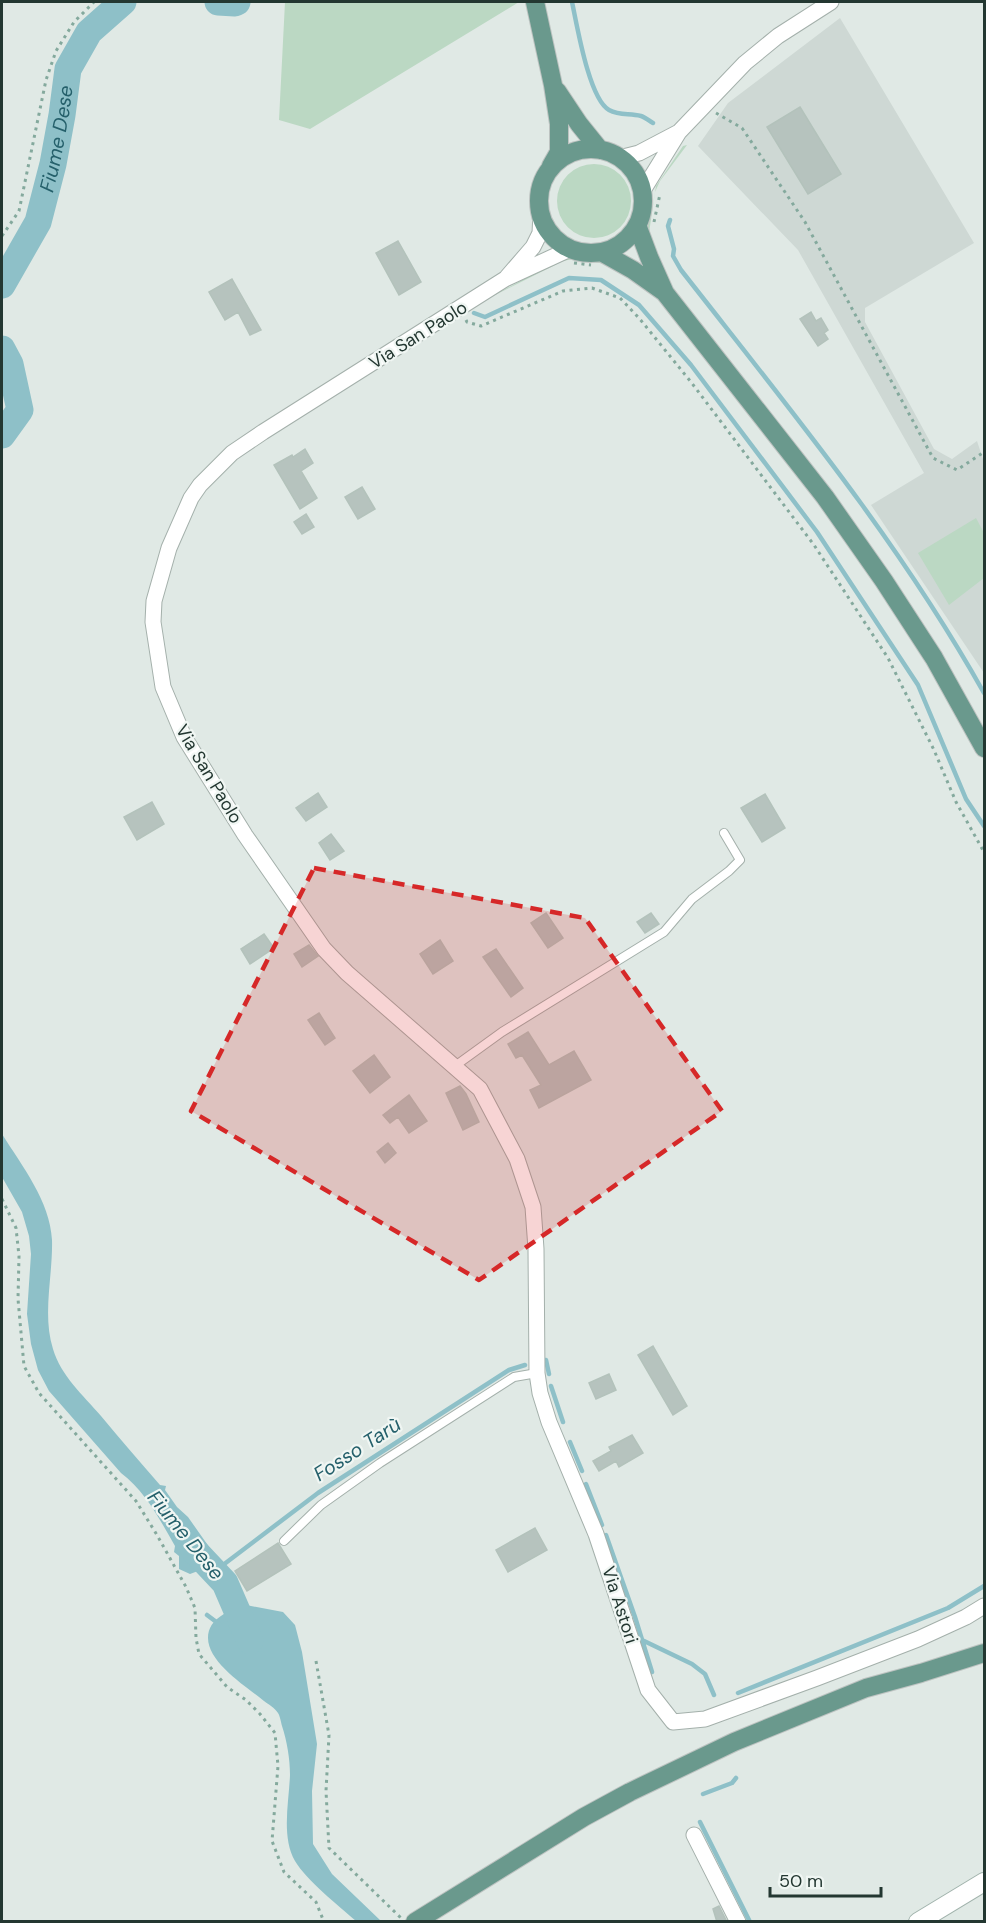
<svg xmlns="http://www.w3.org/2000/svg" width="986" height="1923" font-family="'DM Sans',sans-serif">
<rect width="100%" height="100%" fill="#e0e9e5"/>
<!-- built -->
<path fill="#ced8d4" d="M840,18l134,225 -109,65v14l69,127 18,10 25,-18 7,21v211l-113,-168 53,-32 -126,-223 -100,-104 30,-43z"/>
<!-- green -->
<path fill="#bbd8c3" d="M285,2h234l-209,127 -31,-9z
M687,145l-27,36 -5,11 -6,41 -2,-6 4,-11 5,-30 27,-40z
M557 201a37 37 0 1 1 74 0a37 37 0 1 1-74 0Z
M576,258l25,3 5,3 -33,-5 -10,2 -82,41 79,-42z
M976,518l8,15v45l-35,27 -31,-52z"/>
<!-- water -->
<path fill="#8ec0c8" d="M2,1134c20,32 48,67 50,106 1,36 -10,74 1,109 8,27 30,46 48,67 19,23 39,46 59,69l6,1 -1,4 12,17 11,10 38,54 -10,6 -2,-2 -4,3 -12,-7 -8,3 -11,-5v-13l-5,-4 1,-6c-15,-26 -29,-54 -54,-73l-72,-82 -11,-21 -7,-26 -4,-30 4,-60 -2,-18 -7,-24 -20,-35z
M246,1605l37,7 12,13 7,27 15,92 -5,47 1,53 19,30 49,47h-25c-18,-16 -49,-40 -61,-60 -14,-25 -6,-59 -5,-86 0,-16 -3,-34 -8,-49 -1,-4 -2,-10 -4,-13 -3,-5 -10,-9 -14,-12 -17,-14 -56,-38 -56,-63 0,-20 22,-28 38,-33z"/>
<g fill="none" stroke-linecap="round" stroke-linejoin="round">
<!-- stream -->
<path stroke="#8ec0c8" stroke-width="4.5" d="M572,2c5,23 17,97 37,108 11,6 20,3 32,6 4,1 8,5 12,7
M670,220l-2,6 6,23 -1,7 8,14c107,137 218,271 303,423
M474,313l11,4 84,-39 32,2 38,25 52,60 126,167 101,153 48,114 18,27
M542,1361l4,-1 3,14
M551,1386l12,36
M570,1442l12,29
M586,1484l16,41
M606,1535l29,82 17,55
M219,1568l99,-75 191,-123 16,-5
M207,1615l12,9
M642,1640l50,24 13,10 9,21
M738,1693l210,-85 36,-22
M703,1794l29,-11 4,-5
M700,1822l50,100"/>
<!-- river -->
<g stroke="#8ec0c8" stroke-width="27">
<path d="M218,2l17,1 2,-1"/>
<path id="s1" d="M2,285l36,-63 15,-58 9,-49 6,-46 21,-37 34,-30"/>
<path d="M2,349l8,15 10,46 -18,25"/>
<path d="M194,1550l31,33 25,58"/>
</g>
</g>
<!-- building -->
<path fill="#b6c3be" stroke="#b3c2bb" stroke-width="1.5" d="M800,107l41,67 -33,20 -41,-67z
M398,241l23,41 -22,13 -23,-42z
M232,279l29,51 -11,5 -12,-23 -13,8 -16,-28z
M811,312l5,9 5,-3 7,12 -4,3 4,6 -10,7 -18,-27z
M305,449l8,14 -12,8 16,27 -17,11 -26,-44 18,-10 1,2z
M362,487l13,22 -17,10 -13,-22z
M306,514l8,13 -12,7 -8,-12z
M318,793l9,14 -21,14 -10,-13z
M765,794l20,34 -23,14 -21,-34z
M152,802l12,22 -27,16 -13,-23z
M331,834l13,17 -14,9 -11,-17z
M546,913l17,25 -15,10 -17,-25z
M651,913l8,11 -14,9 -8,-11z
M264,934l10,14 -24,16 -9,-15z
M440,940l13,21 -20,13 -13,-20z
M309,945l9,11 -16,11 -8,-13z
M496,949l27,39 -12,9 -28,-40z
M319,1013l16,25 -10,7 -17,-25z
M528,1032l21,33 25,-14 17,29 -52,28 -9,-18 11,-5 -19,-30 -6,3 -8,-14z
M374,1055l16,22 -20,16 -17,-22z
M460,1086l6,8 13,28 -16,8 -17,-37z
M409,1095l18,26 -18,12 -11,-16 -8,6 -7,-8z
M388,1143l8,10 -11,10 -8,-11z
M653,1346l34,60 -14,9 -35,-60z
M609,1374l7,16 -20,9 -7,-16z
M632,1435l11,18 -24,14 -3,-6 -17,10 -6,-10 18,-10 -2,-4z
M535,1528l12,22 -39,22 -12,-22z
M278,1543l13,21 -44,27 -12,-20z
M719,1906l8,16h-10l-4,-13z"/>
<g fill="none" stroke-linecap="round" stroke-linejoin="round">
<!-- lane casing -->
<g stroke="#a4b0ab" stroke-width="10">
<path id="lane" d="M455,1066l47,-34 162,-100 28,-33 37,-28 11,-11 -16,-27
M284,1541l37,-36 59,-42 134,-86 23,-4"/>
</g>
<!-- street casing -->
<g stroke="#a4b0ab" stroke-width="17">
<path id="street" d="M619,158l20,-5 40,-21
M642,192l37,-60 66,-69 33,-27 53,-34
M570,249l-65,30 -242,153 -31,21 -32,32 -9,13 -22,50 -15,53 -1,21 10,65 21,50 61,98 79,114 23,24 133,116 37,70 16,48 3,42 1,124 3,20 9,29 47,112 52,156 25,32 32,-3 112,-41 101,-39 48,-22 18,-11
M507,277l26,-30 7,-14 1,-20
M694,1835l44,87"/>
</g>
<!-- secondary casing -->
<g stroke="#a1b3ac" stroke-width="20">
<path id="secondary" d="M918,1922l66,-40"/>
</g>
<!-- primary casing -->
<g stroke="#bdc3c1" stroke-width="20">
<path id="primary" d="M535,2l18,83 6,39v28l-8,14
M557,91l22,33 21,26
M539 201a52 52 0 1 1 104 0a52 52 0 1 1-104 0Z
M637,225l12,32 16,36 160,204 59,84 50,77 50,90
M601,252l32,18 31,22
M415,1922l169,-105 46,-25 104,-50 132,-54 55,-15 63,-20"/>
</g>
<!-- path -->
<path stroke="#84a99d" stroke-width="3" stroke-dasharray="3 4.5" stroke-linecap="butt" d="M716,113l26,15 63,94 128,236 24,12 27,-18
M654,222l6,-28
M2,236l17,-25 27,-131 10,-29 18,-29 20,-20
M574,263l17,2
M466,320l1,2 14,4 82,-35 29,-3 28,10 19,20 52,64 123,163 74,113 46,92 22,52 28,50
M2,1199l14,29 3,28 -1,43 6,67 15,27 97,108 21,34 29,52 9,21 1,30 3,16 28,33 19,13 14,14 15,19 3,33 -6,75 12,31 32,30 8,20
M316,1661l13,74 -3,56 3,57 72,70"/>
<!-- lane -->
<use href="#lane" stroke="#fff" stroke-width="8"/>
<!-- street -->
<use href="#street" stroke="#fff" stroke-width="15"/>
<!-- secondary -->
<use href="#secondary" stroke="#fff" stroke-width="18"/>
<!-- primary -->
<use href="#primary" stroke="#6a998d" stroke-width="18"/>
</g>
<!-- marked area -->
<path fill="#d62828" fill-opacity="0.2" stroke="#d62828" stroke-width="4.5" stroke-dasharray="12 8" stroke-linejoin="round" d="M314,868l271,50 137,193 -243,169 -288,-169z"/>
<g text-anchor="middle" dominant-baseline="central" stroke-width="4.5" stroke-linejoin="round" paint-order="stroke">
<!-- street labels -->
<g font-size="18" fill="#233731" stroke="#f0f6f3">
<text transform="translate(418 335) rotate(-32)">Via San Paolo</text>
<text transform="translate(209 774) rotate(59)">Via San Paolo</text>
<text transform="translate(620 1605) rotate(72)">Via Astori</text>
</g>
<!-- water labels -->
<g font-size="20" font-style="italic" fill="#25606b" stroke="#f0f6f3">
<text stroke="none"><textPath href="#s1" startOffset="158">Fiume Dese</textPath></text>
<text transform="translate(357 1449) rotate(-33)">Fosso Tarù</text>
<text transform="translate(186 1535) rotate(51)">Fiume Dese</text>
</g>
</g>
<!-- border -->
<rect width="986" height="1923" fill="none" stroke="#233731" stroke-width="6"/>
<!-- scale -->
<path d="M770 1887v9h111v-9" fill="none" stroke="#233731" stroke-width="3"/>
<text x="779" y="1887" font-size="18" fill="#233731" stroke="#f0f6f3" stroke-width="4.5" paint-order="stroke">50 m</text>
</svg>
